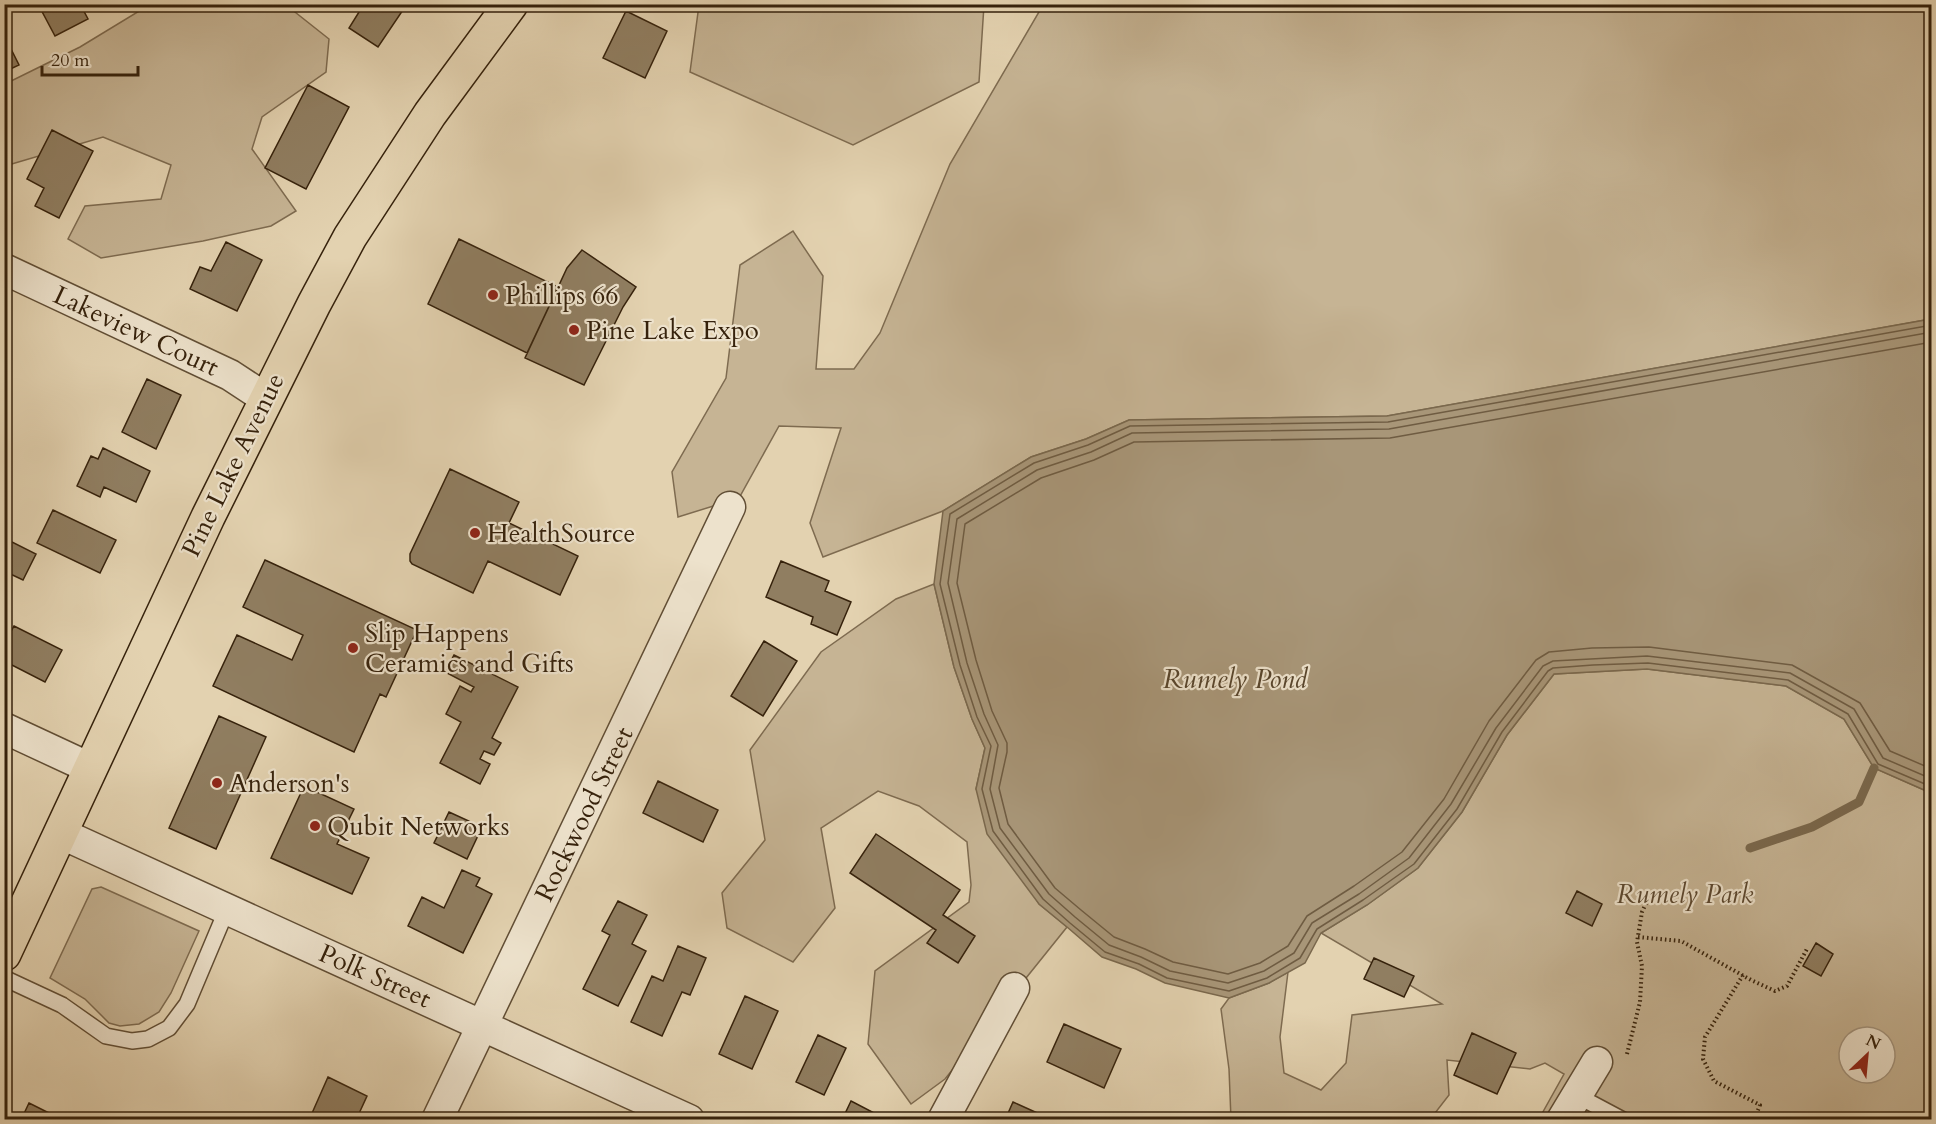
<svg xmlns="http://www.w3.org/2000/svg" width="1936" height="1124" font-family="Cardo,serif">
<rect width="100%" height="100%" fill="#e3d2b0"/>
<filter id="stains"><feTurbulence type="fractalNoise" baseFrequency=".00333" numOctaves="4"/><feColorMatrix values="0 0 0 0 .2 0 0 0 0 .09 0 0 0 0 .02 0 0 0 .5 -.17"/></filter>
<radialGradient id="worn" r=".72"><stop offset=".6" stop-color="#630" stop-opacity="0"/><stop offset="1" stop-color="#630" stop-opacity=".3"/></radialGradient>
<!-- green -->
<path fill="#c6b494" stroke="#7e6b50" stroke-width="1.5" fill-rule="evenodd" d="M149,5h137l43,34 -3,33 -64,45 -10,32 44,62 -25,15 -68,15 -102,17 -33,-19 17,-33 76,-7 10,-34 -68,-28 -98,29v-82l75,-37z
M699,5h285l-5,77 -126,63 -163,-73z
M1043,5h888v314l-544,97 -258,4 -43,19 -55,18 -88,54 -120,46 -13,-34 31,-95 -62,-2 -40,72 -61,19 -6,-45 54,-94 14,-113 53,-34 30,45 -7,93h38l26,-36 70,-169z
M934,584l20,83 18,52 13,29 -9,41 63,115 28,23 -122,152 -34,25 -43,-60 7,-73 94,-69 2,-17 -4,-43 -48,-36 -41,-15 -57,37 14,80 -42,54 -66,-34 -5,-35 43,-53 -15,-90 71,-98 75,-53z
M1647,669l139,17 58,33 30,49 57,25v326h-392l25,-45 -19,-11 -15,6 -83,-9 2,35 -14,18 -1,6h-203l-2,-50 -8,-60 8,-11 40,-15 19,-11 -8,65 4,36 37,17 25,-27 6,-48 90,-11 -121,-71 46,-28 51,-37 44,-56 45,-77 47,-61zM1849,1037h36v36h-36z
M101,887l98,44 -28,62 -12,19 -20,12 -19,2 -11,-3 -24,-24 -35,-21 42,-89z"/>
<!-- water -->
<path fill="#a89678" stroke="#7a684d" stroke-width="1.5" d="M1931,319v474l-57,-25 -30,-49 -58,-33 -139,-17 -93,5 -47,61 -45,77 -44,56 -51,37 -46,28 -16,30 -36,20 -40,15 -64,-15 -29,-14 -34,-12 -35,-30 -28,-23 -52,-70 -11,-45 9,-41 -13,-29 -18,-52 -20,-83 9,-73 88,-54 55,-18 43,-19 258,-4z"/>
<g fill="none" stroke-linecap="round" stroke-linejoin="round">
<!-- shore -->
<path stroke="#6f5c42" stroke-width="1.5" d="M1932,325l-544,97 -258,4 -42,19 -54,18 -84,51 -10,70 20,81 17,52 14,29 -9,43 11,42 50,68 27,24 35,29 34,12 28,14 62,13 38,-13 33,-20 17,-29 46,-29 51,-36 43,-55 45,-77 46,-61 5,-3 40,-3 55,-2 140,17 60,34 30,50 54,23
M1932,332l-543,97 -257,4 -41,19 -54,18 -80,49 -9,64 19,80 17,51 14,31 -8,44 10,39 49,66 26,23 34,28 32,12 29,14 58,12 36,-12 30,-18 18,-30 47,-29 50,-36 42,-54 45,-76 47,-62 10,-5 94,-5 143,17 64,36 29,49 49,21
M1932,342l-542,96 -256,4 -40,18 -53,18 -76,46 -8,59 19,77 16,51 15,32v9l-8,36 9,36 47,64 26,22 33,27 31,12 28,13 55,12 32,-11 28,-17 19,-30 47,-30 48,-34 42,-53 45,-78 47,-61 13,-8 43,-4 57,-1 143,18 68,38 30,48 42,18"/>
<!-- stream -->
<path stroke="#7a684d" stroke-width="9" d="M1750,848l62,-21 47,-25 15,-34"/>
</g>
<!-- building -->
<path fill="#907e61" stroke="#36220c" stroke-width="1.5" d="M38,4h42l8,15 -33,17z
M364,4h43l-29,43 -29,-19z
M626,11l41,20 -22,47 -42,-20z
M4,35l15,30 -15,7z
M308,85l41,22 -43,82 -41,-21z
M52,130l41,21 -34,67 -24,-12 9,-18 -17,-9z
M459,239l99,48 -31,66 -99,-49z
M226,242l36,18 -25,51 -47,-22 10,-22 11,4z
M582,250l54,37 -13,20 -39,78 -59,-27 42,-90z
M147,379l34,16 -25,54 -34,-17z
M103,448l47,23 -14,31 -32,-15 -4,10 -23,-11 14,-30 7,3z
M450,469l69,33 -10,21 69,33 -18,39 -72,-34 -15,32 -61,-29 -2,-3v-7z
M53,510l63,30 -16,33 -63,-30z
M4,538l32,16 -13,26 -19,-9z
M265,560l152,70 -31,67 -6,-3 -26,58 -141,-66 24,-51 55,25 11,-25 -60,-28z
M781,561l48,20 -4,10 26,11 -14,33 -26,-11 2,-7 -47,-20z
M14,626l48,24 -17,32 -41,-21v-17z
M764,641l33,20 -34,55 -32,-20z
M454,655l64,32 -26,51 9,5 -7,12 -10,-4 -4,8 10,5 -10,20 -40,-21 21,-41 -15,-8 14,-28 11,6 3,-5 -29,-15z
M219,716l47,21 -50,112 -47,-21z
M658,781l60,29 -15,32 -60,-29z
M304,786l50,23 -17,35 32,14 -17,36 -81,-36z
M449,812l33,15 -15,32 -33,-16z
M876,834l84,56 -17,25 32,21 -17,27 -31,-20 9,-13 -86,-57z
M462,870l18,8 -4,8 16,8 -29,59 -55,-27 14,-29 22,11z
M1577,891l25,13 -10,22 -26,-13z
M618,901l29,14 -15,29 14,7 -28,55 -35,-17 27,-54 -8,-4z
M1816,943l17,11 -12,22 -18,-10z
M678,946l28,12 -16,37 -8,-3 -20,44 -31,-14 21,-46 11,5z
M1374,958l40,18 -10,21 -40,-18z
M745,996l33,15 -26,58 -33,-15z
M1064,1024l57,25 -17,39 -57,-26z
M1472,1033l44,20 -19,41 -43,-19z
M818,1035l28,13 -22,47 -28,-13z
M328,1077l39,19 -11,24h-47z
M851,1101l31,16 -1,3h-39z
M1013,1102l31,14 -1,4h-38z
M29,1103l34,17h-42z"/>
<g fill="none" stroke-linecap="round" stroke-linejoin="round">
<!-- service casing -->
<g stroke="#614e35" stroke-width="18">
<path id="service" d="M4,978l58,27 44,31 26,5 16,-2 21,-11 18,-24 40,-95
M1576,1095l47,25"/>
</g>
<!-- minor casing -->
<g stroke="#614e35" stroke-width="33">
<path id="minor" d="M4,269l226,106 35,23
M4,728l86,40
M60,833l629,287
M437,1120l293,-613
M943,1120l71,-132
M1562,1120l35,-58"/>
</g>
<!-- primary casing -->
<g stroke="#36220c" stroke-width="36">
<path id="primary" d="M4,954l204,-437 106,-213 36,-67 80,-123 81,-110"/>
</g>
<!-- path -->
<path stroke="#36220c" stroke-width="4" stroke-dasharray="1.5 3" stroke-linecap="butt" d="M1638,937l43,4 70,39 24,11 12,-5 21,-39
M1743,975l-38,62 -2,22 11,22 46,24 -6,15
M1627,1054l13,-52 2,-36 -5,-24 5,-30 5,-11"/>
<!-- service -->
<use href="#service" stroke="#ede2cc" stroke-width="15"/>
<!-- minor -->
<use href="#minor" stroke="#ede2cc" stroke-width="30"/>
<!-- primary -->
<use href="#primary" stroke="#e3d2b0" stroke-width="33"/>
</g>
<!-- markers -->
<g fill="#8f2418" stroke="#ede2cc" stroke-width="2">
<circle cx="493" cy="295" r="6"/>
<circle cx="574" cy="330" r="6"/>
<circle cx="475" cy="533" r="6"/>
<circle cx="353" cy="648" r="6"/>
<circle cx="217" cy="783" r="6"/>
<circle cx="315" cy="826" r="6"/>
</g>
<g text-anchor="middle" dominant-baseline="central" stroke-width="4.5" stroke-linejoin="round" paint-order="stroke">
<!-- poi labels -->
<g font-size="26" fill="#36220c" stroke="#ede2cc" text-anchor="start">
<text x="505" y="295">Phillips 66</text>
<text x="586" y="330">Pine Lake Expo</text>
<text x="487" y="533">HealthSource</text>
<text x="365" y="633">Slip Happens<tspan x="365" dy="30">Ceramics and Gifts</tspan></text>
<text x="229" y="783">Anderson's</text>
<text x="327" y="826">Qubit Networks</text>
</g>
<!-- street labels -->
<g font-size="26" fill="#36220c" stroke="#ede2cc">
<text transform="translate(136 331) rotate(25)">Lakeview Court</text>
<text transform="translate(233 465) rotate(-64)">Pine Lake Avenue</text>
<text transform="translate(584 814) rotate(-64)">Rockwood Street</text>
<text transform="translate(375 976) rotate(24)">Polk Street</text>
</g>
<!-- park labels -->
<g font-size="26" font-style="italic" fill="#5a462e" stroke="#ede2cc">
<text x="1685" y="894">Rumely Park</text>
</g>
<!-- water labels -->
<g font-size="27" font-style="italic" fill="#58452c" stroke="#ede2cc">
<text x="1235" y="679">Rumely Pond</text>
</g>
</g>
<!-- margin -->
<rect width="1936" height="1124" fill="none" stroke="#e3d2b0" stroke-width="24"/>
<rect x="6" y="6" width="1924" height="1112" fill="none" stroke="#36220c" stroke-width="3"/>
<rect x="12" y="12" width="1912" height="1100" fill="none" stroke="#36220c" stroke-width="1.5"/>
<!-- north arrow -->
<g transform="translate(1867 1055) rotate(26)"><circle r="28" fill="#ede2cc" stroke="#a4957f" stroke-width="1.5"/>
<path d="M0-4.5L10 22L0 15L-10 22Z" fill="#8f2418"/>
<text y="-9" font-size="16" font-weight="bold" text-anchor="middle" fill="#36220c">N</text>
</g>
<!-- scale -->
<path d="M42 66v9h96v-9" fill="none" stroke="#36220c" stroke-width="3"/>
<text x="51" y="66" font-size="18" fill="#36220c" stroke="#ede2cc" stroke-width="4.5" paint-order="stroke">20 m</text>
<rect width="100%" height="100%" filter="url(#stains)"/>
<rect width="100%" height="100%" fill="url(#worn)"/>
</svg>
